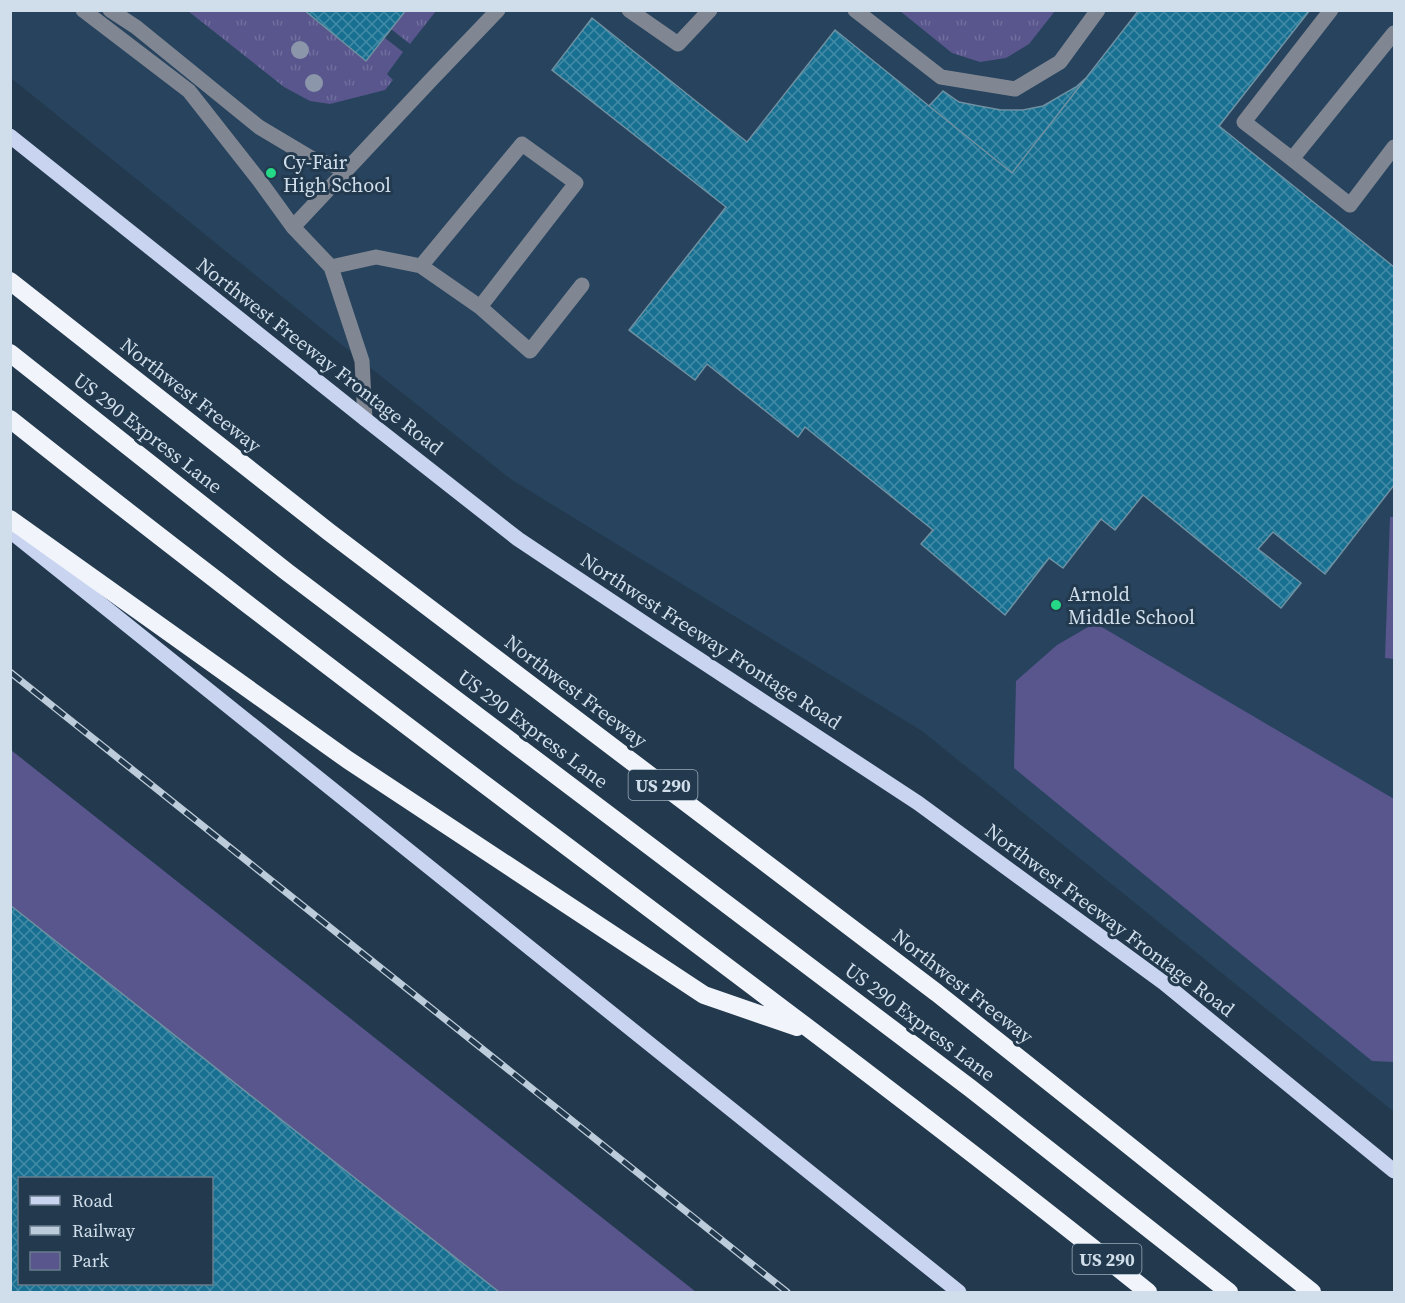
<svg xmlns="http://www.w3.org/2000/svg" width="1405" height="1303" font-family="'Source Serif 4',serif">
<defs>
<pattern id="grass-tufts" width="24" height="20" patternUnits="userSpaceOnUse" patternTransform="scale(1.5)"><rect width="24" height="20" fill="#58568d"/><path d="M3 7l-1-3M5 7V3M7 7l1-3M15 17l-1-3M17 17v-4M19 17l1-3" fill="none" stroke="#6f6e9d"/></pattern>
<pattern id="building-cross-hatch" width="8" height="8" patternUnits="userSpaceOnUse" patternTransform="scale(1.5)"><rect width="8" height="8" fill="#177091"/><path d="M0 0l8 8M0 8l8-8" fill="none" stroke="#438ba6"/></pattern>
</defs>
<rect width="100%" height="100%" fill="#233a4e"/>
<!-- built -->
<path fill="#27435d" d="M10,11h1384v1101l-472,-381 -410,-251 -150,-119 -351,-283z"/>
<!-- grass -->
<path fill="url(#grass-tufts)" d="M406,10l30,1 -26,33 -19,-15z
M979,10l76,1 -26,33 -23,14 -26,4 -28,-9 -52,-42z
M188,11h116l62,50 19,-23 18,14 -16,22 6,6 -8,10 -55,14 -20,-3 -26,-14z"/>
<!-- park -->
<path fill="#58568d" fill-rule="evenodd" d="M1390,517h4v142l-9,-1z
M1095,623l299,176v263l-22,-1 -358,-293 2,-87 41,-36z
M11,750l685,542h-685zM20,1178h192v106h-192z"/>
<!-- building -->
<path fill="url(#building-cross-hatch)" stroke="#6f91a2" stroke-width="1.5" fill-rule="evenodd" d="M304,10h102l-40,51z
M1139,10h171l-91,116 175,141v218l-69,89 -52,-42 -15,17 43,34 -20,25 -138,-113 -28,35 -14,-11 -38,49 -14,-10 -44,57 -84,-71 12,-14 -128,-103 -7,10 -91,-73 -12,16 -66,-50 97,-123 -174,-137 40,-52 155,124 88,-112 177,143z
M1087,77l-75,96 -83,-67 14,-15 16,11 20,4 22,4h22l20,-4 33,-19z
M10,905l489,387h-489zM20,1178h192v106h-192z"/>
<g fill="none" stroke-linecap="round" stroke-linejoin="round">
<!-- minor -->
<path stroke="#808793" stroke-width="15" d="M83,10l106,81 70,89 34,47 38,40
M110,10l26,17 123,100 52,31 36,12
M629,10l49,34 32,-34
M855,10l86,67 74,12 45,-27 38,-52
M1394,33l-102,126 58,46 44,-58
M1292,159l-48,-37 87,-112
M293,227l137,-146 68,-71
M480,307l50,44 52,-66
M365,419l-3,-58 -31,-94 45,-10 45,9 101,-122 54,39 -96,124 -59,-41"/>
<!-- major -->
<path stroke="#c9d5f0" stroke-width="15" d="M10,136l355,283 153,120 141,94 259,170 246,180 230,188
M10,531l949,761"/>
<!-- highway -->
<path stroke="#f1f4fb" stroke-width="18" d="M10,281l319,251 608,461 185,147 190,152
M10,353l277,219 683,516 259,204
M10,419c68,54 136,107 205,160 309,240 628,468 933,713
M10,519l338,241 356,235 93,32"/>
<!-- rail casing -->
<g stroke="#bdccda" stroke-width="7">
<path id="rail" d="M10,672l777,620"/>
</g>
<!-- rail -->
<use href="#rail" stroke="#233a4e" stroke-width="4.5" stroke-dasharray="14" stroke-linecap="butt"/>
</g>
<!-- trees -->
<g fill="#8b96aa">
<circle cx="300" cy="50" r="9"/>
<circle cx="314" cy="83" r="9"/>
</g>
<!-- markers -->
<g fill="#25d886" stroke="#233a4e" stroke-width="2">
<circle cx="271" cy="173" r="6"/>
<circle cx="1056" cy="605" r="6"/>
</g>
<g text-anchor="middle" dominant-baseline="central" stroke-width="6" stroke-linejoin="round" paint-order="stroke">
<!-- shield labels -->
<g fill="#233a4e" stroke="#9cadbc" stroke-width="1.5">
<rect x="628.5" y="770" width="69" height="30" rx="4.5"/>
<rect x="1072.5" y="1244" width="69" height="30" rx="4.5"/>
</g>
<g font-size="18" font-weight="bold" fill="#d0deeb">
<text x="663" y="785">US 290</text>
<text x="1107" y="1259">US 290</text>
</g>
<!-- poi labels -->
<g font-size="20" fill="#d0deeb" stroke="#233a4e" text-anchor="start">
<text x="283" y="162">Cy-Fair<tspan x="283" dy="23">High School</tspan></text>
<text x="1068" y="594">Arnold<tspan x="1068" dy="23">Middle School</tspan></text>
</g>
<!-- street labels -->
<g font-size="20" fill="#d0deeb" stroke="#233a4e">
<text transform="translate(320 356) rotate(38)">Northwest Freeway Frontage Road</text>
<text transform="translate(191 395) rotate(38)">Northwest Freeway</text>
<text transform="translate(148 433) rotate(38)">US 290 Express Lane</text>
<text transform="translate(711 641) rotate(33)">Northwest Freeway Frontage Road</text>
<text transform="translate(576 691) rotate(37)">Northwest Freeway</text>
<text transform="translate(533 729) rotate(37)">US 290 Express Lane</text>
<text transform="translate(1110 920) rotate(37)">Northwest Freeway Frontage Road</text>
<text transform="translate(963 986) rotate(38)">Northwest Freeway</text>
<text transform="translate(920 1022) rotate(37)">US 290 Express Lane</text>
</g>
</g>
<!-- border -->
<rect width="1405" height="1303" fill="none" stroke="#d0deeb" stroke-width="24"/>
<!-- legend -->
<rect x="18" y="1177" width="195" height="108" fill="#233a4e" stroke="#687c8d" stroke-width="1.5"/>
<rect x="30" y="1196" width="30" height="9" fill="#c9d5f0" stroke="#687c8d" stroke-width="1.5"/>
<text x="72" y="1207" font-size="18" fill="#d0deeb">Road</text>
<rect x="30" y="1226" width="30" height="9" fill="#bdccda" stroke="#687c8d" stroke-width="1.5"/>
<text x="72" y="1237" font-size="18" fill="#d0deeb">Railway</text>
<rect x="30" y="1252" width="30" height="18" fill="#58568d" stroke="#687c8d" stroke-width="1.5"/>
<text x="72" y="1267" font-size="18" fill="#d0deeb">Park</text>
</svg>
